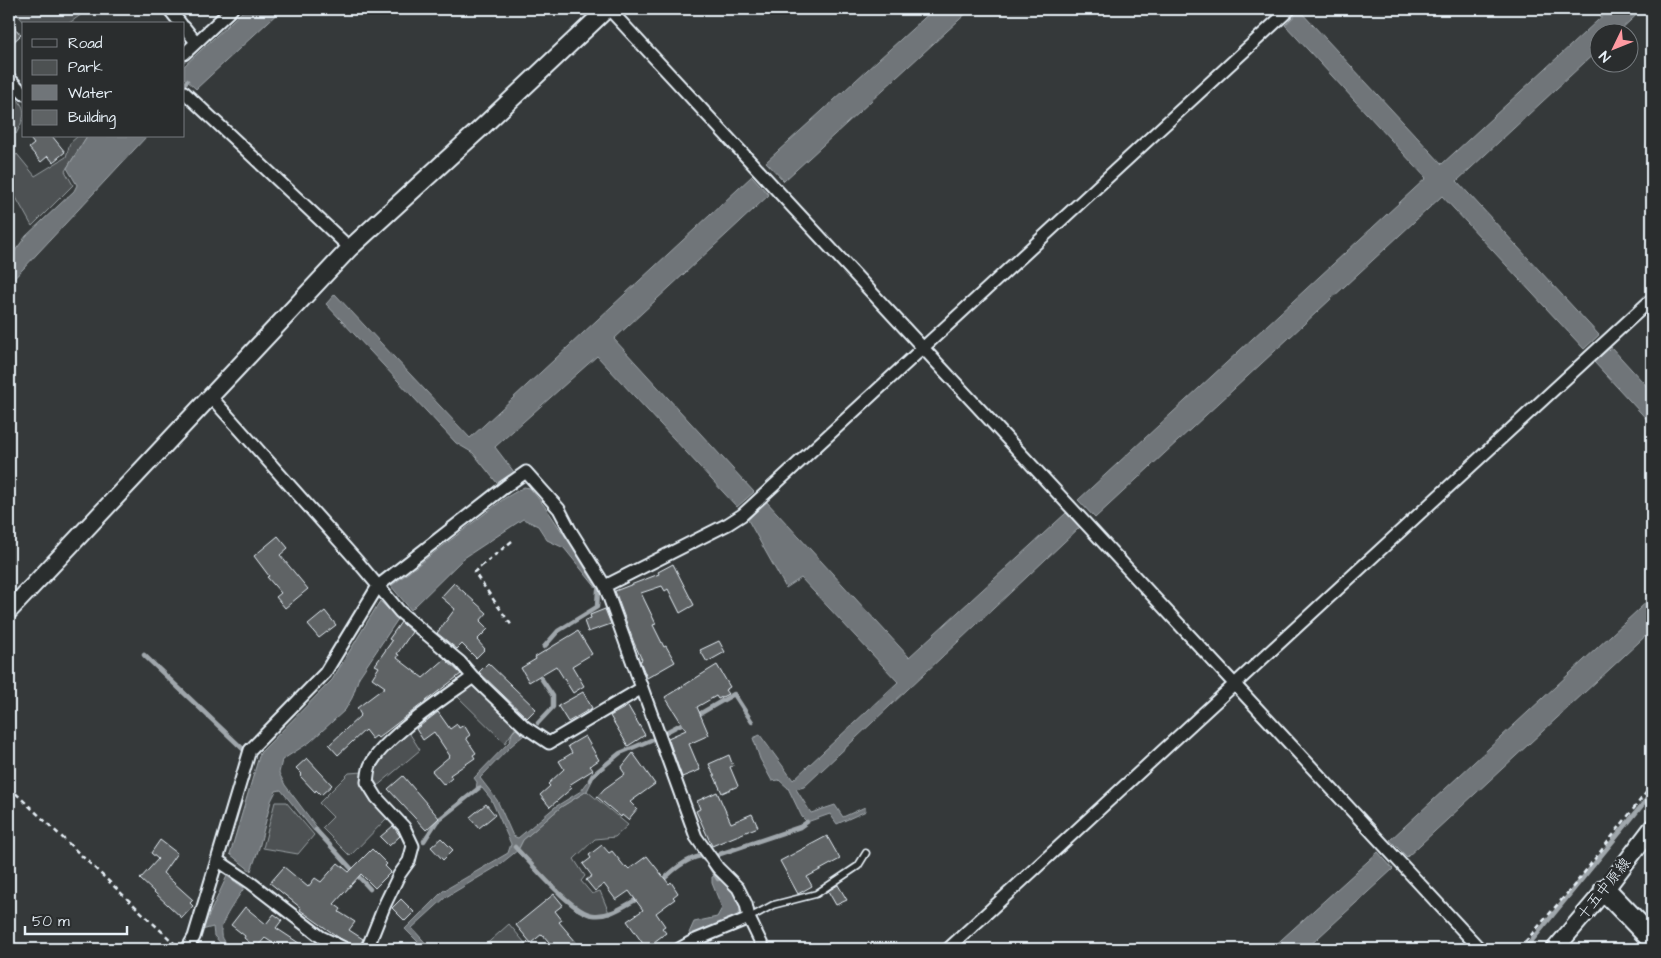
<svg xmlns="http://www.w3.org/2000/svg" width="1661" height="958" font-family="'Architects Daughter','Klee One',sans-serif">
<rect width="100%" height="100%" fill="#35393a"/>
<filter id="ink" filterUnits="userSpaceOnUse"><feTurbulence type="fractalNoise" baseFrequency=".02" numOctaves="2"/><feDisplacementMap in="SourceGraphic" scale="10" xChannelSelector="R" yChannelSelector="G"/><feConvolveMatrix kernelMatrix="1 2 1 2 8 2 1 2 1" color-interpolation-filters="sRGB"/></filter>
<g filter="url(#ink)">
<!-- green -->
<path fill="#4d5152" stroke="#9aa1a5" d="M12,9h65l5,5 -14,10h-42z
M9,89c16,19 20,21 7,45l-7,-7z
M78,136h9l-22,35 8,14 -41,41 -23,-41v-22l8,-9 18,22 31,-19 4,-14z
M472,685l44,42 -11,16 -48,-47z
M408,731l12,19 -45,38 -1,-16 15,-23z
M363,772l6,23 19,22 -38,39 -28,-28 11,-11 -14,-14 30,-30z
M587,791l41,34 -13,12 -20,2 -21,20 11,17 -4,5 11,13 8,-3 10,24 -18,1 -16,-6 -59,-58 6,-12 38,-33z
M275,802h11l28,33 -16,19 -35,-6z
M509,924l21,25h-49l1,-1z"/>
<!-- water -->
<path fill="#707579" stroke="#a0a7ac" d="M245,9h37l-86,80 -12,-11v-12z
M934,9h37l-187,172 -18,-19z
M1610,9h33l-25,23h-20v18l-141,131 142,154 -15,14 -142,-153 -347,322 -17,-18 348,-322 -141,-153 15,-14 142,153z
M87,136h60l-138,148v-25l17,-23 48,-45 3,-6 -10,-17z
M752,176l17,19 -155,144 140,153 -17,15 -140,-151 -102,91 19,25 -17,11 -24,-30 -17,-10 -130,-139 9,-10 135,144z
M1611,347l41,45v33l-58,-63z
M524,487l6,1 16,20 25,37 27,45 -34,-42 -17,-8 -9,-14 -15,-7 -59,39 -53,52 -20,-24 114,-88z
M766,501l143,156 157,-144 14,14 -276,260 -8,2 15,24 24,-8 8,12 22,-10 1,4 -29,13 -7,-10 -23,8 -5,-5 -14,-29 -9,-8 -7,1 -12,-22 -7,-21 7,-3 33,45 105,-98 -97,-104 -15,10 -38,-68z
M1652,597v33l-245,227 -17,-17z
M380,601l18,18 -39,58 -7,21 -7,12 -35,32 -28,18 -3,13 6,12 33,44 -4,2 -33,-41 -5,1 -5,10 -12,47 -8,23 -21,-17 30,-101 72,-73z
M516,729l8,6 -13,11 -31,32 17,22 16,36 5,2 37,-31 26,-16 12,-16v4l-6,12 -26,16 -38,33 -5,10 -20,16 -52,31 -34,31 19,21h-6l-20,-20 38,-38 65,-38 3,-9 -20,-45 -9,-11 -6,2 1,-8 -3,-4 36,-37 2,-8z
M1378,852l15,17 -87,80h-35z
M719,875l17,17 6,14 -4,10 -46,21 -3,-4 5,-11 23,-5 5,-9 -10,-25v-6z
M227,876l17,12c-6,10 -25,34 -23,46 0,7 7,11 12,15h-7l-12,-13 -1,-9 -11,3z"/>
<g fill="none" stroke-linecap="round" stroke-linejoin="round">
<!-- stream -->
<path stroke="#a0a7ac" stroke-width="4.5" d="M184,84l3,-3
M544,647l14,-16 39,-24 1,-17
M144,655l100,95
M696,716l38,-22 18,28
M538,723l15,-16v-11l-12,-18
M666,732l21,-11
M590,780l3,-5 27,-22 31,-13
M316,830l54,59
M424,841l13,-20 42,-33
M515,847c15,15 58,67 78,68 17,2 31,-9 46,-17
M714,858l6,-4 80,-27 7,-5
M661,882c11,-11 24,-23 40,-26l7,7 10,16
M1525,949l127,-156"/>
</g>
<!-- building -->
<path fill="#5f6365" stroke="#e8f1f8" d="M9,21l12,14 -12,11z
M28,136h24l13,16 -12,10 -5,-6 -7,6 -12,-14 5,-4z
M278,536l10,12 -8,7 28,34 -23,19 -9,-11 5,-4 -14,-16 2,-1 -15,-20z
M673,564l21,41 -14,8 -12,-24 -3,2 -3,-5 -21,7 15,31 -3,1 11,22 2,-1 9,16 -28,16 -7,-17 2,-1 -8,-17 -19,-52 44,-17 -1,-2z
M454,583l33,30 -7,8 8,8 -11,11 8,9 -9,9 -14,-14 -5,5 -20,-16 18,-24 -14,-12z
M605,609l6,15 -23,8 -4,-11 7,-3 -1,-3z
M325,611l11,14 -17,13 -11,-13z
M401,622l11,10 -15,22 2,1 -2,3 26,20 22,-19 16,15 -83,64 -2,-2 -4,3 -7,-9 -27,25 -9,-10 32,-30 -4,-7 28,-21 -13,-9 7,-11 -4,-2 17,-24 -3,-2z
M578,631l14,23 -20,12 12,20 -11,7 -17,-27 -27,16 -8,-14 15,-9 -1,-2z
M719,641l6,11 -18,10 -7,-12z
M488,663l48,46 -9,9 -48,-46z
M717,665l13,22 -5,3 3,4 -10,5 -2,-3 -19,11 12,28 -20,9 11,26 -18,7 -14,-39 18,-8 -21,-33z
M583,692l9,16 -24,14 -10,-16z
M628,706l17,29 -17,11 -18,-30z
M438,712l12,17 7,-5 2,4 5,-3 6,10 -4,3 10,15 -3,2 2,3 -25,17 2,3 -8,7 -12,-14 18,-15 -16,-24 -11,8 -7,-11z
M585,736l14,24 -9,6 3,4 -24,15 3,3 -22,19 -10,-12 10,-9 -2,-2 16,-15 -5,-8 13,-8 -4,-7z
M633,753l22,31 -25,18 7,7 -9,11 -6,-5 -1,2 -24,-20 7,-8 21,-15 -4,-6z
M729,755l4,11 -3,1 8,19 -16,7 -13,-29z
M307,758l25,27 -11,10 -5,-5 -1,2 -15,-16 2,-2 -6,-6z
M403,776l36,42 -13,12 -38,-41z
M717,792l14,31 21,-9 6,13 -46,19 -16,-35 4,-2 -3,-8z
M486,804l9,11 -16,13 -9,-11z
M393,826l7,10 -11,10 -9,-9z
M827,836l13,23 -33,18 5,9 -14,8 -18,-33z
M441,838l12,12 -10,10 -12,-13z
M160,840l17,13 -14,20 30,27 -3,3 3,3 -11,12 -42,-39 18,-20 -7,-6z
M602,845l7,8 3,-2 13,16 1,-1 3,3 18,-13 22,28 2,-2 7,11 -5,4 2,2 -19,14 9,13 -3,2 4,5 -20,15 -19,-27 16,-11 -14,-19 -13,9 -12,-16 -9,7 -9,-11 6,-4 -9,-12 8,-6 -2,-3z
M372,849l15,15 -2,2 6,6 -16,16 -14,-14 -27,30 7,5 -2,3 16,10 -6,8 14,9 -5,10 -20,-12 -38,-27 1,-2 -31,-25 14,-16 24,20 7,-9 6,4 17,-19 11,9z
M838,885l9,15 -11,5 -8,-14z
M554,894l9,11 -8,6 7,9 -3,2 23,27h-27l-13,-15 -11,9 -15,-18z
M401,899l13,13 -9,9 -13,-13z
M245,907l21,17 8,-10 8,6 -6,8 32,21h-26l-17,-11 -9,10 -12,-10 1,-2 -14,-11z"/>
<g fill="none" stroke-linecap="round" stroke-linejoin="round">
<!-- lane casing -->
<g stroke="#e8f1f8" stroke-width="9">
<path id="lane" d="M749,918l24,-13 43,-11 42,-28 8,-13"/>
</g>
<!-- street casing -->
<g stroke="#e8f1f8" stroke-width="15">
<path id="street" d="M169,9l12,15
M609,9l871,940
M184,27l12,15
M184,54l48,-45
M9,78l15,16
M184,92l166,156
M211,397l147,165 42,50 60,50 13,15
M642,688l54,149 22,31 20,20 8,16 3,14
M217,860l34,23 70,54 25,12
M187,949l7,-12 56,-187 75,-77 53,-87 128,-100 20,-14 33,37 11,21 35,56 123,-62 14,-9 548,-506
M367,949l18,-45 14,-29 10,-14 4,-15 -9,-19 -27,-29 -10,-16c1,-5 1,-11 3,-16 11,-27 78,-70 103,-89l52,50 24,16 93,-55 -37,-102
M679,949l14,-8 56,-23 15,31
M948,949l704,-650"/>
</g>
<!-- secondary casing -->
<g stroke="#e8f1f8" stroke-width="20">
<path id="secondary" d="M9,611l341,-363 130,-119 127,-120
M1555,949l50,-59 47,-62"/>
</g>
<!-- highway casing -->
<g stroke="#e8f1f8" stroke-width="25">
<path id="highway" d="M1605,890l47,49"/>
</g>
<!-- path -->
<path stroke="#e8f1f8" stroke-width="2.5" stroke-dasharray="5 4" stroke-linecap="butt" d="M512,541l-38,31 38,54
M9,787l167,158
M1519,949l57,-66 76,-98"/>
<!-- lane -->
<use href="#lane" stroke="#2a2d2e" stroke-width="5.5"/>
<!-- street -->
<use href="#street" stroke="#2a2d2e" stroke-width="11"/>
<!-- secondary -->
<use href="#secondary" stroke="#2a2d2e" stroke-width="16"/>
<!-- highway -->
<use href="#highway" stroke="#2a2d2e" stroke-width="21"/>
</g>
</g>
<g text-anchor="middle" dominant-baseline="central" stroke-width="5" stroke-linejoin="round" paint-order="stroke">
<!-- street labels -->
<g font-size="15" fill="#e8f1f8" stroke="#2a2d2e">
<text transform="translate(1604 889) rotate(-51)">十五中原線</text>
</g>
</g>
<!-- margin -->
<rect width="1661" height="958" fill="none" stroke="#2a2d2e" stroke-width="30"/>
<rect x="15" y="15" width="1631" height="928" fill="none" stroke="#e8f1f8" stroke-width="2" filter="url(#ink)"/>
<!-- legend -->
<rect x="22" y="22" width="162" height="115" fill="#2a2d2e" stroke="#767b7f"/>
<rect x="32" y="39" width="25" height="8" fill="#2a2d2e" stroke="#767b7f"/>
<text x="68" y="48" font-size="15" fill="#e8f1f8">Road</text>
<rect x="32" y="60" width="25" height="15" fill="#4d5152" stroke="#767b7f"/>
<text x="68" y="72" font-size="15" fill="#e8f1f8">Park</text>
<rect x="32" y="85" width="25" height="15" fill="#707579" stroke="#767b7f"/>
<text x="68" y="98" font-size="15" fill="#e8f1f8">Water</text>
<rect x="32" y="110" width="25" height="15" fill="#5f6365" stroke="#767b7f"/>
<text x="68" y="122" font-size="15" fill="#e8f1f8">Building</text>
<!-- north arrow -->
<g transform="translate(1614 48) rotate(227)"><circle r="24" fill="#2a2d2e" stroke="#767b7f"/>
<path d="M0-4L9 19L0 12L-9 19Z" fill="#ff9aa2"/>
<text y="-8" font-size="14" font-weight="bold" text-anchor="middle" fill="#e8f1f8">N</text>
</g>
<!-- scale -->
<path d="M25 926v8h102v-8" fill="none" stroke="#e8f1f8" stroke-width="2.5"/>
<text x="32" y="926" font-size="15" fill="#e8f1f8" stroke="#2a2d2e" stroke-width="4" paint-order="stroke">50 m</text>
</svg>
